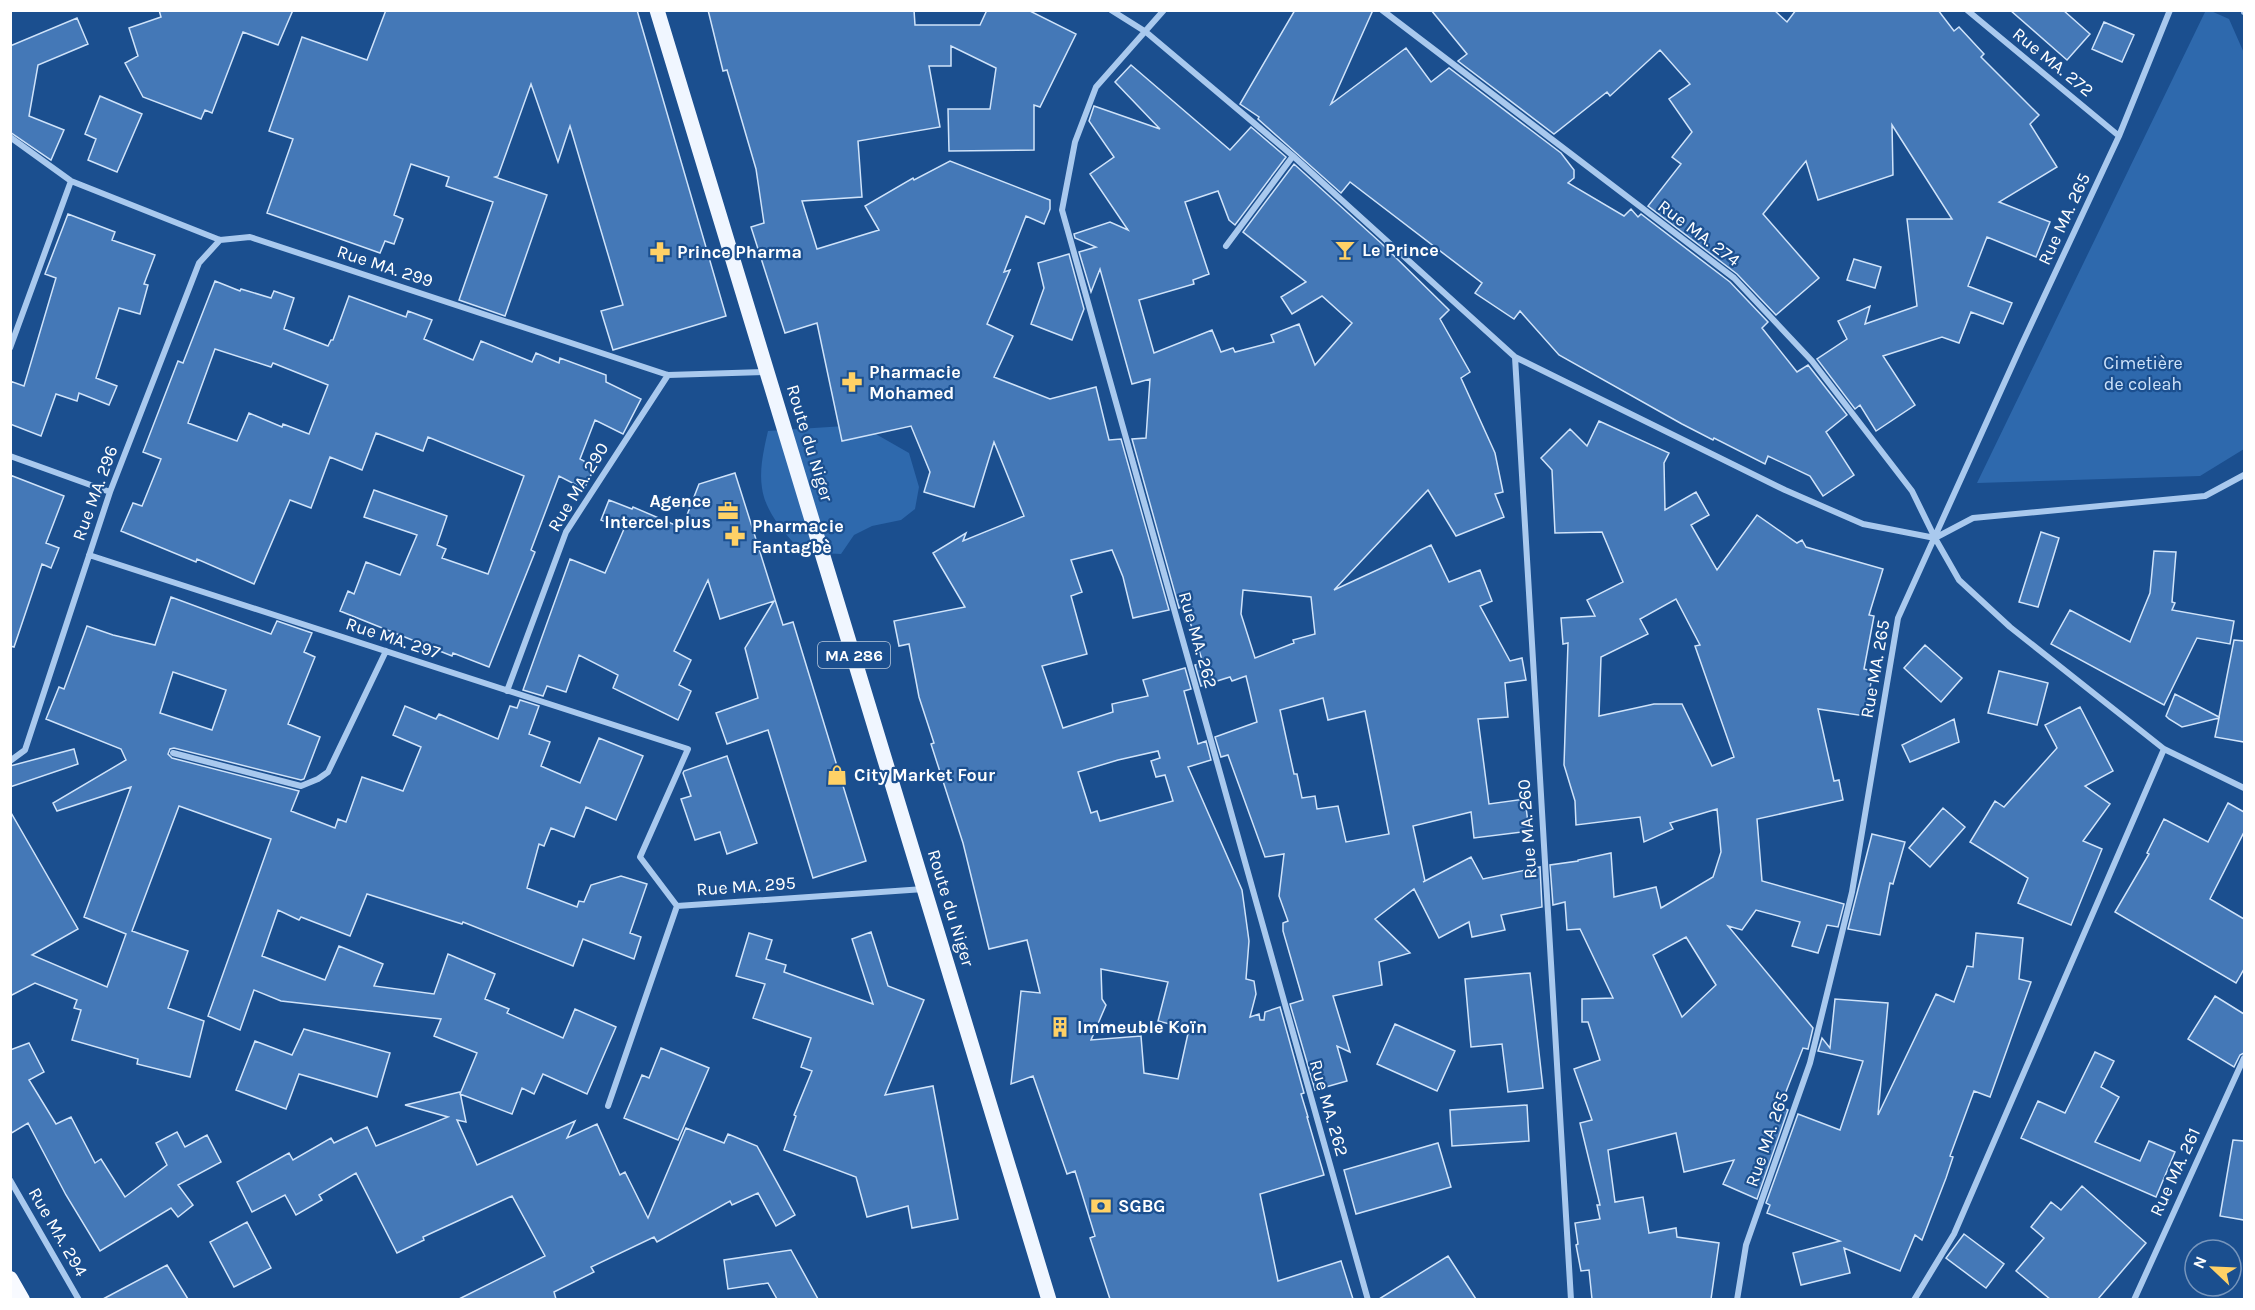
<svg xmlns="http://www.w3.org/2000/svg" width="2255" height="1310" font-family="Karla,sans-serif">
<rect width="100%" height="100%" fill="#1b4f8f"/>
<!-- green -->
<path fill="#2e69ad" d="M2206,10l5,1 18,8 15,34v396l-44,27 -223,7z
M860,425l49,28 10,34 -4,22 -14,11 -29,6 -18,9 -13,19 -39,-2c-16,-17 -37,-40 -40,-64 -3,-18 2,-40 6,-57z"/>
<!-- building -->
<path fill="#4478b7" stroke="#cfe3fa" stroke-width="1.5" fill-rule="evenodd" d="M159,10h134l-15,35 -35,-13 -31,81 -7,-3 -4,9 -58,-22 -18,-34 13,-7 -9,-28 32,-11z
M386,10h251l89,306 -113,34 -12,-39 22,-6 -53,-179 -12,36 -27,-78 -33,92 -3,1 52,18 -42,121 -46,-16 34,-98 -47,-16 3,-9 -38,-13 -17,51 9,4 -9,25 -9,-3 -5,12 -113,-40 26,-74 -24,-8 33,-94 65,23z
M708,10h206l1,15h65l7,-15h41l48,24 -36,73 -6,-2v45l-85,1 -1,-42h42l6,-41 -45,-22v20h-22l11,61 -82,14 4,56 -60,4 15,48 62,-19 -14,-24 48,-28 1,2 36,-19 100,39v9l-6,15 -18,-8 -22,56 6,-2 -23,54 26,12 -19,41 56,22 46,-12 13,53 12,-1 48,171 -36,8 -10,-41 -11,-27 -41,10 11,32 -11,4 16,58 -45,12 21,62 50,-16 -1,-8 36,-8 -5,-16 42,-12 6,21 -7,2 14,53 8,-3 5,19 -23,7 54,123 7,51 -3,38 8,2 2,13 -6,23 9,-3 1,6h4l1,-8 15,-5 24,86 -3,1 7,23h-1l17,58 -64,19 18,87 63,-20 12,38h-243l-20,-61 5,-2 -20,-65 -8,3 -34,-98 -22,8 10,-93 19,2 -13,-53 -38,9 -26,-106 -32,-99 3,-1 -15,-46 -10,-53 -10,2 -5,-25 71,-14 -32,-54 33,-20 -3,8 61,-25 -30,-74 -20,65 -50,-15 6,-20 -19,-46 -69,15 -25,-118 -32,10 -34,-106 13,-4 -8,-54 -29,-99 -4,1zM1158,751l2,7 -9,3 5,16 9,-2 8,26 -73,20 -3,-10 -6,2 -13,-41 40,-12zM1101,969l67,13 -10,39 31,8 -11,50 -34,-6 -3,-37 -50,4 15,-35 -4,-6z
M1295,10h78l-42,94 75,-56 25,34 18,-14 112,85 13,17v8l-6,5 56,33 7,-7 7,8 3,-3 89,68 38,40 -6,6 35,44 11,-7 39,50 -21,17 28,43 -31,21 -13,-20 -42,-20 -3,8 -51,-26 -1,2 -31,-16 -123,-69 -39,-44 -6,8 -39,-26 7,-10 -132,-101 -9,11 -83,-74 1,-2 -19,-13z
M1431,10h343l13,12 9,-12h142l16,21 5,-4 25,27 -3,3 58,58 -9,9 27,43 -58,35 51,20 -14,35 -49,-20 -19,49 44,17 -9,21 -32,-12 -12,31 -17,-6 -59,19 32,49 -39,26 -16,-26 -5,4 -38,-50 30,-20 -9,-18 32,-15 -5,18 52,-18 -10,-87h45l-60,-94 1,50 -75,25 -12,-39 -43,53 56,64 -43,37 -39,-41 -89,-68 33,-42 -9,-7 20,-25 -23,-33 21,-15 -30,-34 -50,46 -3,-4 -53,42 -96,-73 9,-7z
M2010,10h53l27,24 -23,26z
M77,18l11,26 -50,21 -9,51 35,14 -13,30 -41,-28v-86z
M2104,22l30,13 -12,27 -30,-13z
M1131,65l99,85 21,-23 35,30 -51,68 -6,-5 -11,-29 -33,11 24,72 -16,6 1,4 -55,16 15,53 58,-23 9,22 12,-4 2,4 39,-10 -3,-7 28,-11 16,41 37,-42 -30,-27 -30,18 -11,-17 25,-15 -63,-50 51,-68 87,79 68,67 -9,9 30,53 -9,6 34,75 8,39 -8,2 9,23 -48,19 -28,-46 -94,100 97,-45 18,37 31,-12 12,31 -12,5 30,55 12,-3 4,22 -21,3 3,34 -30,2 11,85 36,-5 4,32 -55,7 -3,-26 -58,14 12,55 -2,1 48,-25 12,22 57,-12 2,40 -41,8 4,15 -33,7 -3,-15 -30,16 -25,-49 -39,30 35,34 -31,9 3,23 -49,11 17,56 -13,-6 10,35 -32,9 -25,-86 13,-4 -20,-69v-8l5,-2 -9,-25 5,-42 -19,3 -37,-102 -7,2 -6,-20 42,-15 -11,-46 -14,5 -2,-4 -29,9 -6,-21 8,-2 -18,-57 -6,2 -47,-169 14,-1 4,-59 -18,5 -32,-115 -9,23 -12,-40 17,-5 -21,-9 -1,-4 36,-12 18,8 -38,-56 24,-17 -25,-36 5,-15 66,23 -45,-47zM1243,590l68,7 4,37 -22,6 1,3 -39,15 -14,-44zM1323,698l5,22 37,-9 24,123 -43,8 -8,-36 -21,3 -2,-13 -13,2 -5,-24h-3l-14,-64z
M100,96l42,18 -25,58 -29,-12 8,-21 -11,-5z
M68,214l47,18 -3,8 43,15 -11,29 4,1 -8,29 -21,-6 -23,70 21,8 -8,19 -30,-12 -2,8 -21,-7 -15,42 -31,-12v-43l14,5 32,-108 -11,-4z
M1069,254l15,55 -12,31 -41,-16 13,-36 -6,-25z
M1854,259l27,8 -6,21 -28,-8z
M215,281l25,10 1,-2 30,9 3,-7 20,7 -10,31 44,17 3,-6h2l16,-44 57,21 2,-6 24,9 -8,19 49,21 8,-19 51,21 4,-9 23,10 1,-5 46,17v7l35,17 -18,35 -28,-14 -15,39 15,8 -11,22 -25,-13 -28,74 4,2 -46,115 -36,-14 -1,3 -112,-45 8,-20 6,3 12,-32 34,13 17,-40 -53,-18 10,-27 73,26 -10,29 9,4 -4,9 46,16 36,-98 -96,-39 -5,14 -47,-18 -14,37 -32,-13 -19,51 -21,-8 -36,84 -57,-25 -1,3 -75,-31 12,-28 9,3 19,-47 -18,-7 35,-91 5,2zM215,349l56,18 2,-4 55,22 -19,49 -26,-10 -1,3 -33,-14 -12,28 -49,-18z
M1599,421l70,32 -5,10 1,47 31,-18 13,23 -18,10 26,45 40,-55 40,28 5,-3 4,7 77,22 -14,46 5,1 -10,53 9,2 -8,45 -47,-7 16,72 5,-1 4,20 -86,19 5,62 82,23 -6,23 -11,-2 -9,28 -26,-7 8,-24 -44,-12 -14,20 -14,-4 85,102 -5,21 -5,-1 -23,59 8,3 -31,89 -34,-15 11,-24 -50,12 -8,-39 -68,17 7,52 28,-5 6,36 27,-5 1,9 42,6 -8,56h-119l-3,-29 -8,1 -5,-26 2,-1 -3,-21 25,-4 -3,-14h3l-20,-82 12,-3 -18,-51 26,-9 -12,-38h-6v-23l31,-1 -33,-69 -13,1 -2,-28 -12,3 -3,-40 28,-4v-1l33,-7 3,44 42,-10 5,21 52,-31 8,-25 -4,-43 -47,14 3,6 -29,13 -4,-25 -64,8 -1,-24 -11,-36 4,-122 -5,1 -2,-26 34,-2 -8,-16 36,-18 -21,-50 -47,1 -3,-63 -11,-12 29,-29 17,17zM1676,599l24,46 -5,1 39,111 -22,9 -30,-62h-28l-55,12 2,-59 47,-23 -8,-15zM1686,937l30,48 -34,32 -29,-62z
M735,473l48,152 10,-3 73,239 -53,17 -45,-148 -41,14 -11,-31 42,-15 -13,-50 29,-47 -54,18 -12,-39 -34,71 17,9 -12,25 12,6 -13,29 -65,-32 5,-13 -39,-20 -13,37 -19,-6 -4,10 -20,-6 47,-131 35,14 19,-44 -23,-9 8,-20 23,9 1,-2 49,21 17,-44z
M10,475l54,21 -18,47 13,5 -8,20 -9,-4 -28,83 -4,-1z
M2041,532l18,6 -21,69 -19,-5z
M2154,551l22,1 -4,50 3,1 -3,7 62,11 -4,23 -33,-6 -33,67 -113,-61 19,-34 60,32 20,-49z
M171,597l100,37 6,-13 35,12 -8,19 11,5 -27,67 32,13 -16,42 -3,1 -127,-32 -4,1 -2,5 4,4 127,33 -8,20 44,17 3,-9 8,3 16,-45 41,14 18,-44 -28,-12 12,-29 31,13 3,-5 59,25 12,-33 7,2 3,-8 19,6 -10,28 21,8 -9,24 39,17 19,-45 44,18 -27,64 -30,-13 -12,30 -23,-9 -7,18 -5,-2 -12,44 50,19 2,-6 5,1 7,-17 30,-9 26,8 -17,49 11,4 -7,22 -51,-20 -10,27 -110,-44 -1,2 -95,-30 -17,42 -49,-19 -2,3 -21,-10 -16,46 63,24 14,-34 44,18 -9,22 60,8 14,-40 47,20 -10,25 24,10 -2,4 56,25 12,-29 41,18 -29,67 -44,-20 -9,20 -12,-6 -10,26 -52,-20 17,-41 -43,-17 7,-17 -160,-18 -27,-11 -14,40 -32,-14 63,-177 -92,-33 -47,125 56,20 -20,57 36,13 -14,56 -53,-13 1,-5 -66,-19 9,-30 -7,-2 3,-8 -42,-17 -25,13v-185l68,118 -46,26 75,32 19,-53 -42,-17 47,-130 -74,24 -4,-8 73,-43 -5,-11 -75,-30 13,-32 5,2 23,-63 26,9 42,10zM173,672l53,18 -14,40 -52,-17z
M2234,640l10,1v101l-29,-5 4,-19 -37,9 -13,-8 -3,-3 9,-22 44,23z
M1925,645l37,33 -21,24 -37,-34z
M1999,671l49,12 -11,42 -49,-12z
M2080,707l33,64 -28,15 25,18 -27,37 19,8 -31,76 -53,-22 10,-25 -58,-36 25,-41 9,6 53,-59 -12,-23z
M1954,719l5,23 -49,20 -8,-17z
M74,749l4,15 -68,23v-21z
M727,756l30,87 -30,11 -7,-22 -25,8 -14,-41 10,-3 -8,-23 1,-2z
M2228,803l16,9v20l-34,67 34,20v50l-8,14 -121,-71 34,-58 -2,-1 17,-34 44,23z
M1943,808l22,19 -35,40 -21,-19z
M1872,834l33,8 -12,42 -3,-1 -10,52 -32,-6z
M871,932l17,54 36,14 -39,95 48,-9 25,133 -46,9 -4,-22 -41,11 -11,-40 -72,-27 12,-34 -2,-1 18,-44 -11,-4 10,-29 -58,-20 12,-34 -29,-8 13,-43 23,7 -6,19 20,6 -2,7 89,32 -21,-65z
M1976,933l47,5 -4,41 12,3 -41,115 -16,-6 -24,65 3,1 -7,21 -24,62 -7,-5 -15,36 -56,-23 6,25 -49,12 -8,-32 47,-12 -73,-28 3,-8 -4,-2 32,-89 42,16 23,-69 -45,-10 4,-13 8,10 5,-49 53,4 -10,112 58,-121 18,8 13,-36 6,1z
M1530,973l13,115 -35,4 -6,-48 -31,3 -6,-68z
M2215,996l29,18v39l-4,2 -6,12 -46,-28z
M1395,1024l60,27 -18,40 -60,-27z
M304,1029l86,24 -13,44 -78,-23 -13,35 -50,-19 19,-49 37,14z
M29,1043l15,29 -15,8 27,44 15,-7 24,46 6,-4 24,38 42,-32 -11,-22 21,-11 8,15 22,-12 14,27 -43,23 15,20 -15,12 -7,-9 -71,43 -34,-56 -38,-72 -18,11v-84z
M661,1048l48,20 -31,72 -54,-22 18,-43 7,3z
M2095,1052l19,9 -13,26 18,10 -24,45 45,19 9,-20 26,11 -19,45 -135,-59 17,-37 27,12z
M460,1092l6,30 -9,-2 20,45 98,-44 -8,17 30,-14 23,51 5,-3 23,46 38,-90 38,15 4,-9 29,12 38,69 -19,11 -18,-33 -26,12 -2,-4 -73,41 -3,-5 -63,30 3,5 -40,20 2,7h-97l86,-43 -33,-60 -89,41 1,3 -27,13 -41,-80 -37,22 3,5 -26,15 -11,-20 -33,17 -15,-30 52,-29 4,7 38,-22 3,5 33,-16 9,19 72,-29 -43,-12z
M1527,1105l2,36 -77,5 -2,-36z
M2233,1140l11,1v79l-24,-4z
M1438,1143l13,44 -95,27 -12,-44z
M2082,1186l64,57 -48,56h-48l-34,-28 28,-33 -13,-11 20,-25 10,8z
M247,1222l24,46 -37,19 -24,-45z
M1964,1234l40,30 -18,24 -40,-30z
M791,1250l27,49h-41l-9,-16 -40,6 -4,-29z
M1448,1256l28,43h-97z
M167,1265l21,34h-85z"/>
<g fill="none" stroke-linecap="round" stroke-linejoin="round">
<!-- minor -->
<path stroke="#a9c9ee" stroke-width="6" d="M1111,10l35,22 147,124 222,201 270,133 78,34 72,14 24,42 51,47 154,122 80,39
M1164,10l-68,77 -21,55 -13,68 306,1090
M1382,10l352,268 78,83 100,130 23,47 38,-20 232,-22 39,-21
M1967,10l152,126
M2244,10v2
M10,137l61,44 149,59 30,-3 418,138 99,-3
M1226,246l67,-90
M10,348l61,-167
M1515,357l56,943
M10,456l100,36
M89,555l599,194 -48,108 37,49 247,-17
M507,691l59,-159 102,-157
M173,753l128,33 17,-7 10,-7 58,-121
M10,761l15,-11 85,-258 89,-229 21,-23
M608,1106l69,-200
M10,1180l69,120
M1737,1300l9,-55 64,-182 42,-171 46,-274 123,-272 98,-210 51,-126
M1914,1300l40,-66 210,-485
M2134,1300l110,-242"/>
<!-- primary -->
<path stroke="#f0f6ff" stroke-width="15" d="M657,10l392,1290"/>
<!-- trunk -->
<path stroke="#f8faff" stroke-width="16" d="M10,1279l12,21"/>
</g>
<!-- icons -->
<defs>
<g id="bar-bare" transform="scale(1.62)"><path d="M-6-5H6L.8 .8V4.5H3.5V6h-7V4.5H-.8V.8Z" fill="#ffd166" stroke="#1b4f8f" stroke-width="2.5" paint-order="stroke"/></g>
<g id="pharmacy-bare" transform="scale(1.62)"><path d="M-2-6h4v4h4v4h-4v4h-4v-4h-4v-4h4Z" fill="#ffd166" stroke="#1b4f8f" stroke-width="2.5" paint-order="stroke"/></g>
<g id="office-bare" transform="scale(1.62)"><path d="M-6-3h4V-5.5h4V-3h4V5H-6ZM-1-4.5V-3h2v-1.5ZM-6 0V1H6V0Z" fill="#ffd166" stroke="#1b4f8f" stroke-width="2.5" paint-order="stroke"/></g>
<g id="shop-bare" transform="scale(1.62)"><path d="M-5-2.5h2.3a2.7 3.5 0 0 1 5.4 0H5L5.5 6h-11ZM-1.5-2.5h3a1.5 2.3 0 0 0-3 0Z" fill="#ffd166" stroke="#1b4f8f" stroke-width="2.5" paint-order="stroke"/></g>
<g id="building-bare" transform="scale(1.62)"><path d="M-4-6H4V6H1V3H-1V6H-4ZM-2.5-4.3h1.7v1.8h-1.7ZM.8-4.3h1.7v1.8H.8ZM-2.5-1h1.7V.8h-1.7ZM.8-1h1.7V.8H.8Z" fill="#ffd166" stroke="#1b4f8f" stroke-width="2.5" paint-order="stroke"/></g>
<g id="bank-bare" transform="scale(1.62)"><path d="M-6-4H6V4H-6ZM0-2.3a2.3 2.3 0 1 0 0 4.6a2.3 2.3 0 1 0 0-4.6Z" fill="#ffd166" stroke="#1b4f8f" stroke-width="2.5" paint-order="stroke"/></g>
</defs>
<g fill-rule="evenodd">
<use href="#bar-bare" x="1345" y="250"/>
<use href="#pharmacy-bare" x="660" y="252"/>
<use href="#pharmacy-bare" x="852" y="382"/>
<use href="#office-bare" x="728" y="511"/>
<use href="#pharmacy-bare" x="735" y="536"/>
<use href="#shop-bare" x="837" y="775"/>
<use href="#building-bare" x="1060" y="1027"/>
<use href="#bank-bare" x="1101" y="1206"/>
</g>
<g text-anchor="middle" dominant-baseline="central" stroke-width="4.5" stroke-linejoin="round" paint-order="stroke">
<!-- shield labels -->
<rect fill="#1b4f8f" stroke="#bbcadd" stroke-width="1.5" x="818" y="642" width="72" height="26" rx="4.5"/>
<g font-size="16" font-weight="bold" fill="#fff">
<text x="854" y="655">MA 286</text>
</g>
<!-- street labels -->
<g font-size="18" fill="#fff" stroke="#1b4f8f">
<text transform="translate(2053 62) rotate(39)">Rue MA. 272</text>
<text transform="translate(2064 219) rotate(-65)">Rue MA. 265</text>
<text transform="translate(1699 233) rotate(37)">Rue MA. 274</text>
<text transform="translate(385 266) rotate(18)">Rue MA. 299</text>
<text transform="translate(810 443) rotate(73)">Route du Niger</text>
<text transform="translate(578 487) rotate(-59)">Rue MA. 290</text>
<text transform="translate(95 493) rotate(-70)">Rue MA. 296</text>
<text transform="translate(393 638) rotate(18)">Rue MA. 297</text>
<text transform="translate(1198 640) rotate(74)">Rue MA. 262</text>
<text transform="translate(1875 669) rotate(-80)">Rue MA. 265</text>
<text transform="translate(1527 829) rotate(-94)">Rue MA. 260</text>
<text transform="translate(746 886) rotate(-4)">Rue MA. 295</text>
<text transform="translate(951 908) rotate(73)">Route du Niger</text>
<text transform="translate(1329 1108) rotate(74)">Rue MA. 262</text>
<text transform="translate(1767 1139) rotate(-71)">Rue MA. 265</text>
<text transform="translate(2175 1172) rotate(-65)">Rue MA. 261</text>
<text transform="translate(58 1232) rotate(60)">Rue MA. 294</text>
</g>
<!-- poi labels -->
<g font-size="18" font-weight="bold" fill="#fff" stroke="#1b4f8f" text-anchor="start">
<text x="1362" y="250">Le Prince</text>
<text x="677" y="252">Prince Pharma</text>
<text x="869" y="372">Pharmacie<tspan x="869" dy="21">Mohamed</tspan></text>
<text x="711" y="501" text-anchor="end">Agence<tspan x="711" dy="21">Intercel plus</tspan></text>
<text x="752" y="526">Pharmacie<tspan x="752" dy="21">Fantagbè</tspan></text>
<text x="854" y="775">City Market Four</text>
<text x="1077" y="1027">Immeuble Koïn</text>
<text x="1118" y="1206">SGBG</text>
</g>
<!-- park labels -->
<g font-size="18" fill="#cfe3fa" stroke="#1b4f8f">
<text x="2143" y="363">Cimetière<tspan x="2143" dy="21">de coleah</tspan></text>
</g>
</g>
<!-- border -->
<rect width="2255" height="1310" fill="none" stroke="#ffffff" stroke-width="24"/>
<!-- north arrow -->
<g transform="translate(2213 1268) rotate(293)"><circle r="28" fill="#1b4f8f" stroke="#7695bc" stroke-width="1.5"/>
<path d="M0-4.5L10 22L0 15L-10 22Z" fill="#ffd166"/>
<text y="-9" font-size="16" font-weight="bold" text-anchor="middle" fill="#ffffff">N</text>
</g>
</svg>
